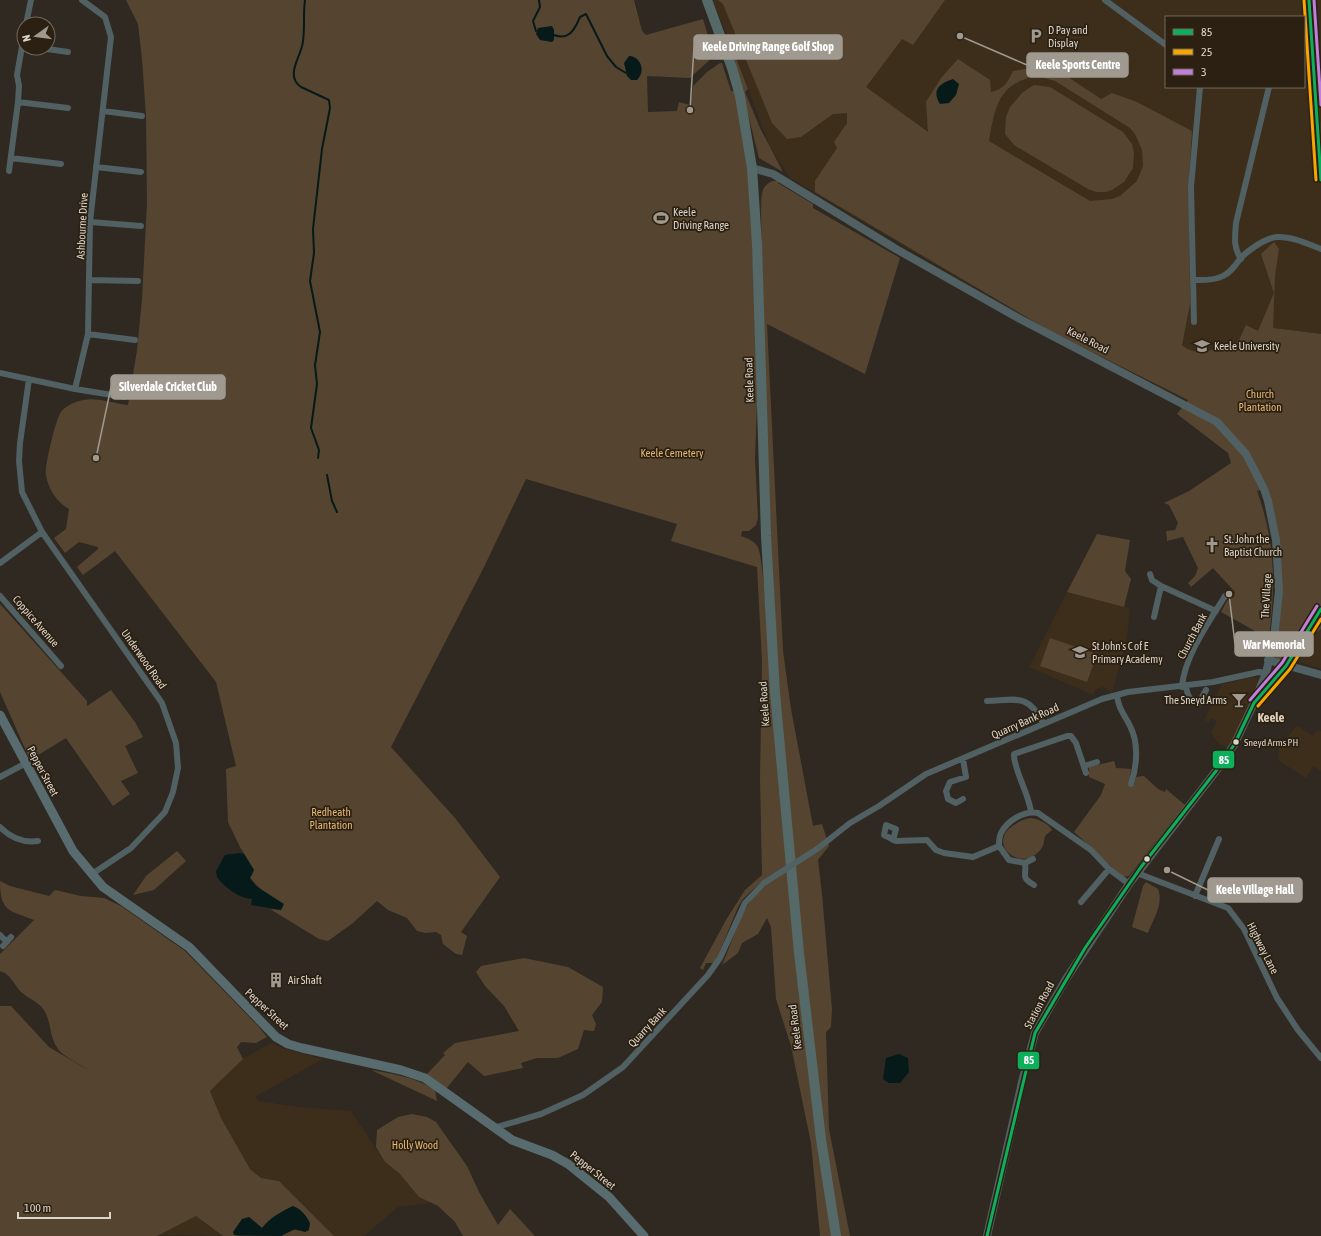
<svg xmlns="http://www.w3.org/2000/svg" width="1321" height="1236" font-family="'Asap Condensed',sans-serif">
<rect width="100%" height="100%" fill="#2f2921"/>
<!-- built -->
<path fill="#3c2e1b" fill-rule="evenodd" d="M712,0h609v669l-40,-13 -3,-145 -90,-111 -68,-35 -162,-87 -168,-100 -20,-31 -33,-88zM1166,17h138v70h-138z
M1067,592l63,16 -3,29 -15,56 -8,-6 -8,2 -3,6 -64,-28z
M1253,677l6,2 -18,45 -13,24 -10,-5 -7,-10 6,-12 -6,-3 -2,4 -5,-2 18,-36z
M1297,725l16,11 4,-6 4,1v40l-8,-5 -7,12 -28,-18 1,-12z
M271,1043l10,5 42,11 -68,38 4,4 39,6 53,4 34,51 14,11 20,24 11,6 -32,4 -34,29h-30l-55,-55 -18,-3 -11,-9 -29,-51 -11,-27 33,-32z
M196,1216l27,20 -66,-1z"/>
<!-- green -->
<path fill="#554530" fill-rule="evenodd" d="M126,0h508l8,31 4,4 57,-16 11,37 -24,22 -43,-2 1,36 29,-1 2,-9 11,3 3,-19 14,-14 13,-9h2l9,28h4l15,90 6,152 1,71 -2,55 3,59 -2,7 -7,6h-7l-1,5c20,7 18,12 21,32l70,668h-12l-9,-93 -20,-97 -15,-47 -5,-72 -4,-9 -9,16 -16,9 -4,10 -16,12c13,-28 18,-61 44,-79l-3,-6 -20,19 -5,8 -23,56h-9l-3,7 -3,-2 26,-48 19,-30 17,-15 -2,-97 2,-117 -5,-94 -86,-26 6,-17 -151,-45 -42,88 -93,180 64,71 45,59 -39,55 6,4 -5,19 -6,-1 -13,-10 -2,-9 -5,-3 -11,1 -8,-2 -10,-13 -19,-8 -11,-9 -24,22 -25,18 -9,-2 -49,-30 11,1 -31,-32 4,-8 -14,-23 -12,-25 -2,-53 10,-3 -20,-84 -101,-131 -32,24 -6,-8 21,-18v-2l-19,-5 -14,11 -11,-15 12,-9 3,-20c-12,-6 -21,-21 -23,-34 -2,-7 10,-57 15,-63 4,-5 9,-8 15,-10 18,-7 34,1 52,3l9,-55 5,-51 5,-96 -1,-87 -4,-57 -4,-35z
M718,0h227l-32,45 -11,-6 -36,48 62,45 -2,-30 15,-24 17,-19 32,21 1,12c13,-3 16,-9 22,-21l23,-4 4,-6 11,8h5l45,30 11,-6 25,9 55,29 -3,47 1,126 -8,41c14,14 40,2 56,-3l8,-17 12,6 16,-38 -13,-39 13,-12 5,7 -4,27 -2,52 48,6v295l-23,17 -12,20 -18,-6 10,-96 -14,-75 -7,2c18,50 19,93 12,145l-14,-5 -34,-19 6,-11 7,-4 1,-5 -22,-24 -22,19 -3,-4 7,-7 3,-8 -15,-31 -16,4 -1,-10 9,-1 3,-7 -9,-18 -5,-2 25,-12 42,-28 -3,-10 -51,-39 11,-14 -138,-69 -235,-139v-11l22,-33 -3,-6 13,-19v-10l-14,1 -32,23 -14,2 -15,-16 -49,-119zM1037,76l18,5 75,47 5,6 7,16 1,16 -6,15 -17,15 -8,3 -22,2 -101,-60c6,-34 9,-58 48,-65z
M730,42l18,47 -3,3 15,36 23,44 -24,-14z
M1034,85l16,2 73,45 9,12 2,9 -1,15 -9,14 -12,8 -6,2h-10l-8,-3 -74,-44 -9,-11 1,-17 4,-10 13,-15z
M773,181h5v2l35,21v4l87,50 -35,116 -98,-50 16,327 8,58 22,117 9,-2 7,22 -11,14 4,34 10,115 -1,18 -5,5 3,97 21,107h-10l-11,-65 -26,-210 -27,-304 -10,-191 -5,-255c1,-13 -2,-25 12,-30z
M1097,534l33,6 -5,31 6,8 -7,28 -57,-15z
M0,604l87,97v5l24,-16 24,32 8,15 -18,9 13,27 -17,8 9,13 -17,12 -47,-68 -36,22 -30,-68z
M1050,638l47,16 -10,28 -47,-16z
M1114,761l2,7 15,1 -2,14 5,2 2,-8 8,-1 14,13 7,3 1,-3 19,16 -56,71 -6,1c-17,-14 -32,-31 -49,-45l27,-37 4,-11 -16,-7v-10z
M1031,818c7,1 17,5 21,12l-6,5c-3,5 -1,9 -5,14 -20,26 -56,-6 -27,-24 6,-4 10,-6 17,-7z
M177,851l9,10 -32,29 -21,5 13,-19z
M0,881l10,5 39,10 6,-6 26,6 23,2 17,8 64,45 74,76 8,10 -11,6 -15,-1 -4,5 6,12 -33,32 11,27 29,51 11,9 18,3 55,55h-52c8,-7 13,-7 23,-4l-12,-26c-12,6 -23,11 -31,22l-13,-11 -15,18 6,1h-17l-27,-20 -39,20h-157v-230h11l38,41 39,23c-9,-7 -23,-12 -30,-21 -9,-13 -6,-22 -12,-35 -5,-12 -16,-14 -25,-22 -7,-7 -11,-19 -21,-21v-17l34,-34c-25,-10 -34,-8 -34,-39z
M1146,882l12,7c6,15 -5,30 -10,44l-16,-6 11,-41z
M524,958l44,9 35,20 -1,15 -10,13 4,9 -2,7 -10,-1 -6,19 -20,9h-21l-16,5 2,5 -39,8 -16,-14 -22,27 -19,-15 18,-19 -2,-2 12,-10 64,-12 -15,-25 -19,-20 -9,-14 5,-6z
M371,1070c23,4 44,7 64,20l2,11z
M412,1114l15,3 9,5 31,44 12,26 19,33 12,-16 25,27h-72l-8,-14 -17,-16 -19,-9 -20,-24 -14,-11 -9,-15 1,-17 21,-13z"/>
<!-- water -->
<path fill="#071a1a" d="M552,26l2,4v10l-2,2 -12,-2 -4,-6 2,-6z
M629,56c12,0 17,16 8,24h-6l-4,-4 -3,-13z
M953,79l6,5 -3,11 -7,8 -9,1c-9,-14 0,-21 13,-25z
M239,853l5,1 10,16 -4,8 6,8 28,18 -3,6 -30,-5 1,-6c-13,-1 -27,-11 -35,-22l-1,-6 9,-16z
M899,1054l9,4 1,14 -9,11h-11l-6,-4 3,-21z
M293,1206c9,4 12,8 17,17l-1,7 -4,2 -10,-3 -14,7 -47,-1 -1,-3 9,-13 7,-2 13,11c8,-10 19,-16 31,-22z"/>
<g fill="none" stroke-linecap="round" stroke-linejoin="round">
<!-- stream -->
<path stroke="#071a1a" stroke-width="2" d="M305,0c-2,14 0,27 -2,41 -1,15 -19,34 -2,46l28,13 1,8 -8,41 -9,80 1,24 -4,28 10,51 -5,33 2,19 -6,44 8,22 -1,8
M536,31l-3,-10 7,-14 -1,-7
M554,35c15,6 21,-6 26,-18l6,-3 21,42 9,11 10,6
M327,475l5,26 5,11"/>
<!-- minor -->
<path stroke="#516062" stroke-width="6" d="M1105,0l61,45
M1309,0l12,180
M26,24l5,-24
M40,48l28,4
M1304,49l8,-2
M18,102l50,6
M103,111l39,5
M11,158l50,6
M96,167l45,5
M9,171l9,-69 1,-16 -2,-11 7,-40
M90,222l51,4
M1241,259c-8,-12 -6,-22 -5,-36l33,-136
M90,280l48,1
M1193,280c9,0 21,1 30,-4 7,-3 12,-10 17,-17 7,-8 25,-21 37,-22 14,-1 31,7 44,12
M1194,322l-3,-135 9,-100
M88,334l47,6
M0,373l75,16 13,-55 2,-112 21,-185 -6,-20 -23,-17
M29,379l-9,64 -1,18 3,31 20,40 120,171 14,40 2,25 -5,24 -8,20 -34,36 -39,26
M75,389l50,8 2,-6
M0,563l42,-31
M1150,574l2,6 9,6
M0,596l61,70
M1154,617l7,-31 55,25
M1186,686c1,9 4,15 13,17l7,-13
M1182,687c2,-30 27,-65 43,-91
M1117,695c1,13 7,19 13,31 9,17 7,40 1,58
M1257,700l29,-34 35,-57
M987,701c29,-1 41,-8 56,22
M963,759l3,18 -16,5 -4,9 2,8 8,4 7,-4
M1084,766l13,-4
M0,777l26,-14
M1031,812c-2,-18 -18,-44 -17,-58l53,-18h4l5,7 10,30
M0,827c11,11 23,16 38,14
M893,840l3,-11 -10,-4 -2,10 12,6 31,-1 9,10 8,3 29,4 26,-11
M817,849l33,-26 29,-17 47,-32 176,-75 26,-7 85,-10 46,-10 7,1
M1025,863l8,-4
M1137,873l91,35 16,21 33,69 21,32 23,28
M1034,885c-14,-8 -7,-9 -9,-22l-16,-3 -10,-14c0,-4 0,-9 2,-13 6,-12 23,-23 37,-20l53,37 18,19 20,15
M1195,896l24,-57
M1081,902l28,-33
M0,935l7,7
M3,946l8,-9
M494,1128l47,-14 42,-19 40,-28 85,-92 12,-17 25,-55 19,-20"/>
<!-- tertiary -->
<path stroke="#516062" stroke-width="8" d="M752,168l21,6 123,75 124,70 197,103 29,32 18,35 4,12 8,39 3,51 -5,48 -8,34 -12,30 -20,42 -18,26 -87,113 -63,95 -31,54 -12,45 -36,158
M1268,660l53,15"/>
<!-- secondary -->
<path stroke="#586b6e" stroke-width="9" d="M0,715l73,136 30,36 86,60 87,90 12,7 14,4 99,22 24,8 87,62 40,15 16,9 41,33 35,39"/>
<!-- primary -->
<path stroke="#556968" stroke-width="10" d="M707,0l25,68 8,28 12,72 5,76 9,292 9,157 24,260 22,186 15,97"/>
<!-- minor-bridge -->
<path stroke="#516062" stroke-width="6" d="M764,883l53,-34"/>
<!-- bus-1 casing -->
<g stroke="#2b2011" stroke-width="6">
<path id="bus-1" d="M1309,0l12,180
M987,1236l48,-203 50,-85 56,-81 75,-96 18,-26 20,-42 32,-37 35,-57"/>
</g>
<!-- bus-2 casing -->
<g stroke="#2b2011" stroke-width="6">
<path id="bus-2" d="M1304,0l12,180
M1258,706l32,-37 31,-50"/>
</g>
<!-- bus-3 casing -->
<g stroke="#2b2011" stroke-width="6">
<path id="bus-3" d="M1314,0l7,105
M1250,700l32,-37 35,-57"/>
</g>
<!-- bus-1 -->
<use href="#bus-1" stroke="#0daf5c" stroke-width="3"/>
<!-- bus-2 -->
<use href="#bus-2" stroke="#f7a600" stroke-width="3"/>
<!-- bus-3 -->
<use href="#bus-3" stroke="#c07fdc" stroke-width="3"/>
</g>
<!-- icons -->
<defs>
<g id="parking-bare" transform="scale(1.2)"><path d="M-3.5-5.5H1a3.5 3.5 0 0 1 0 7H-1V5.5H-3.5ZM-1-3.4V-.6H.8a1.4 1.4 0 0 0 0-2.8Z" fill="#9f9990" stroke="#2b2011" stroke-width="2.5" paint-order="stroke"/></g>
<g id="stadium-bare" transform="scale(1.2)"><path d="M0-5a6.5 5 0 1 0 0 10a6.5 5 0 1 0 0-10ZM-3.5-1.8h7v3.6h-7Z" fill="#9f9990" stroke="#2b2011" stroke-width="2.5" paint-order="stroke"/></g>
<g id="university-bare" transform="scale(1.2)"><path d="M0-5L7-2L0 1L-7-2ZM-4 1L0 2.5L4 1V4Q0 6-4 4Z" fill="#9f9990" stroke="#2b2011" stroke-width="2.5" paint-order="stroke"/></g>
<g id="church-bare" transform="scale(1.2)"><path d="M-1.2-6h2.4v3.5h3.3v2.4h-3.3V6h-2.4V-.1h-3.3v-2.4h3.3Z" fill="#9f9990" stroke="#2b2011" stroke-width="2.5" paint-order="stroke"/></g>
<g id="school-bare" transform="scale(1.2)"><path d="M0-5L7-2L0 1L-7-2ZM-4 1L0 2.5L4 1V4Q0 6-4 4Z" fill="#9f9990" stroke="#2b2011" stroke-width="2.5" paint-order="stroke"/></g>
<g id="bar-bare" transform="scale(1.2)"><path d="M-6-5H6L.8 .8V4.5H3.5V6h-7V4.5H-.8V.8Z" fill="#9f9990" stroke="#2b2011" stroke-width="2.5" paint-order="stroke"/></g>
<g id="building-bare" transform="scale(1.2)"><path d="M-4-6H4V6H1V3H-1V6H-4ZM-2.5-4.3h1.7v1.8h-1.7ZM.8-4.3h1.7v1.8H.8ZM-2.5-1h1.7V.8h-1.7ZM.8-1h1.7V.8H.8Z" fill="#9f9990" stroke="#2b2011" stroke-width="2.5" paint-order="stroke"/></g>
</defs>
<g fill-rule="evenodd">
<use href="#parking-bare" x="1036" y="36"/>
<use href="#stadium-bare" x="661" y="218"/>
<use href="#university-bare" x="1202" y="346"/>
<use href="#church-bare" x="1212" y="545"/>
<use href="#school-bare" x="1080" y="652"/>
<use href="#bar-bare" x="1239" y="700"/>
<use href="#building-bare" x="276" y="980"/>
</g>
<!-- markers -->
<g fill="#dcd5cb" stroke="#2b2011" stroke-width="1.5">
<circle cx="1236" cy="742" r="3.5"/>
<circle cx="1147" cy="859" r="3.5"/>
</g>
<g text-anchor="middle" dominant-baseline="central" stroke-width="3.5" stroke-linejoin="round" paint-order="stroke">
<!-- bus labels -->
<g font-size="10" fill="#dcd5cb" stroke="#2b2011" text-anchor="start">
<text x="1244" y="742">Sneyd Arms PH</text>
</g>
<!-- poi labels -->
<g font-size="11" fill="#dcd5cb" stroke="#2b2011" text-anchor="start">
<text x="1048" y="30">D Pay and<tspan x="1048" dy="13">Display</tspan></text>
<text x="673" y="212">Keele<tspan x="673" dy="13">Driving Range</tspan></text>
<text x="1214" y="346">Keele University</text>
<text x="1224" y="539">St. John the<tspan x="1224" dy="13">Baptist Church</tspan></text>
<text x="1092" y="646">St John's C of E<tspan x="1092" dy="13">Primary Academy</tspan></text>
<text x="1227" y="700" text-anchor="end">The Sneyd Arms</text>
<text x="288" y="980">Air Shaft</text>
</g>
<!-- street labels -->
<g font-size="11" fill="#dcd5cb" stroke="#2b2011">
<text transform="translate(82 226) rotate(-87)">Ashbourne Drive</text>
<text transform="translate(1088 340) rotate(27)">Keele Road</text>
<text transform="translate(749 380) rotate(-92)">Keele Road</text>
<text transform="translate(1266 596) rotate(-87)">The Village</text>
<text transform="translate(36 621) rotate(49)">Coppice Avenue</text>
<text transform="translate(1192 636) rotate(-62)">Church Bank</text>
<text transform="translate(144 659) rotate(55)">Underwood Road</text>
<text transform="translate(764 704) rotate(-94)">Keele Road</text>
<text transform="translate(1025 721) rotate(-24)">Quarry Bank Road</text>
<text transform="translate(43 771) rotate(62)">Pepper Street</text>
<text transform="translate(1263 948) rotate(63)">Highway Lane</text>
<text transform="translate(1039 1005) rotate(-62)">Station Road</text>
<text transform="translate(267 1009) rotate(43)">Pepper Street</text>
<text transform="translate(647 1027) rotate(-47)">Quarry Bank</text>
<text transform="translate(795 1027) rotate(-97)">Keele Road</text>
<text transform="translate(593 1170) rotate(39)">Pepper Street</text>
</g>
<!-- park labels -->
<g font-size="11" fill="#e8b875" stroke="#2b2011">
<text x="1260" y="394">Church<tspan x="1260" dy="13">Plantation</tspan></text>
<text x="672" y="453">Keele Cemetery</text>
<text x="331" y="812">Redheath<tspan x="331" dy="13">Plantation</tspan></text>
<text x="415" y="1145">Holly Wood</text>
</g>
<!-- quarter labels -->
<g font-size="13" font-weight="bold" fill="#ddcebb" stroke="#2b2011">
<text x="1271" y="717">Keele</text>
</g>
</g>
<!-- callouts -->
<path fill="none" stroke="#9f9990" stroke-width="1.5" d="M690 110L694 47M960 36L1027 65M96 458L111 387M1229 594L1235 644M1167 870L1208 890"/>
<g fill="#9f9990" stroke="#2b2011" stroke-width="1.5">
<circle cx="690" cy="110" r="4"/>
<circle cx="960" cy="36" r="4"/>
<circle cx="96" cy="458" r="4"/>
<circle cx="1229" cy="594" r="4"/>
<circle cx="1167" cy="870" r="4"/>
</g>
<g fill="#9f9990" stroke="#9f9990" stroke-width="1.5">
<rect x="694" y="35" width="148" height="24" rx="4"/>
<rect x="1027" y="53" width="101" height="24" rx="4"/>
<rect x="111" y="375" width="114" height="24" rx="4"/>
<rect x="1235" y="632" width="78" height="24" rx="4"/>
<rect x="1208" y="878" width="94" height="24" rx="4"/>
</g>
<g font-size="12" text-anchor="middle" font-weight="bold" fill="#fff">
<text x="768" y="51">Keele Driving Range Golf Shop</text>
<text x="1078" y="69">Keele Sports Centre</text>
<text x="168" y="391">Silverdale Cricket Club</text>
<text x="1274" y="649">War Memorial</text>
<text x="1255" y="894">Keele Village Hall</text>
</g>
<g stroke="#2b2011" stroke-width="1.5">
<rect x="1212" y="750" width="23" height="19" rx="4" fill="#0daf5c"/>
<rect x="1017" y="1051" width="23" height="19" rx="4" fill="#0daf5c"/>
</g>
<g font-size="11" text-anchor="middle" font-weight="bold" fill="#fff">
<text x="1224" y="764">85</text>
<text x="1029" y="1064">85</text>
</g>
<!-- legend -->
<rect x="1165" y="16" width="140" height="72" fill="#2b2011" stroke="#72685b"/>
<rect x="1173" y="29" width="20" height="6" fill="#0daf5c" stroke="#72685b"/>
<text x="1201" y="36" font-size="12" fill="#dcd5cb">85</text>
<rect x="1173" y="49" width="20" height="6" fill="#f7a600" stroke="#72685b"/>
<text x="1201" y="56" font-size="12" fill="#dcd5cb">25</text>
<rect x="1173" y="69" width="20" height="6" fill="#c07fdc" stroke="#72685b"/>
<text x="1201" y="76" font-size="12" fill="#dcd5cb">3</text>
<!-- north arrow -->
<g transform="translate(36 36) rotate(256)"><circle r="19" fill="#2b2011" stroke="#72685b"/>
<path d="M0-3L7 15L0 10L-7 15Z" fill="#9f9990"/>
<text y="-6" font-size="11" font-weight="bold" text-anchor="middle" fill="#dcd5cb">N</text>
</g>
<!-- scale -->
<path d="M18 1212v6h92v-6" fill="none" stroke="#dcd5cb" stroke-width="2"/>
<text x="24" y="1212" font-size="12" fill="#dcd5cb" stroke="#2b2011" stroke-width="3" paint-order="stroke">100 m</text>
</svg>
